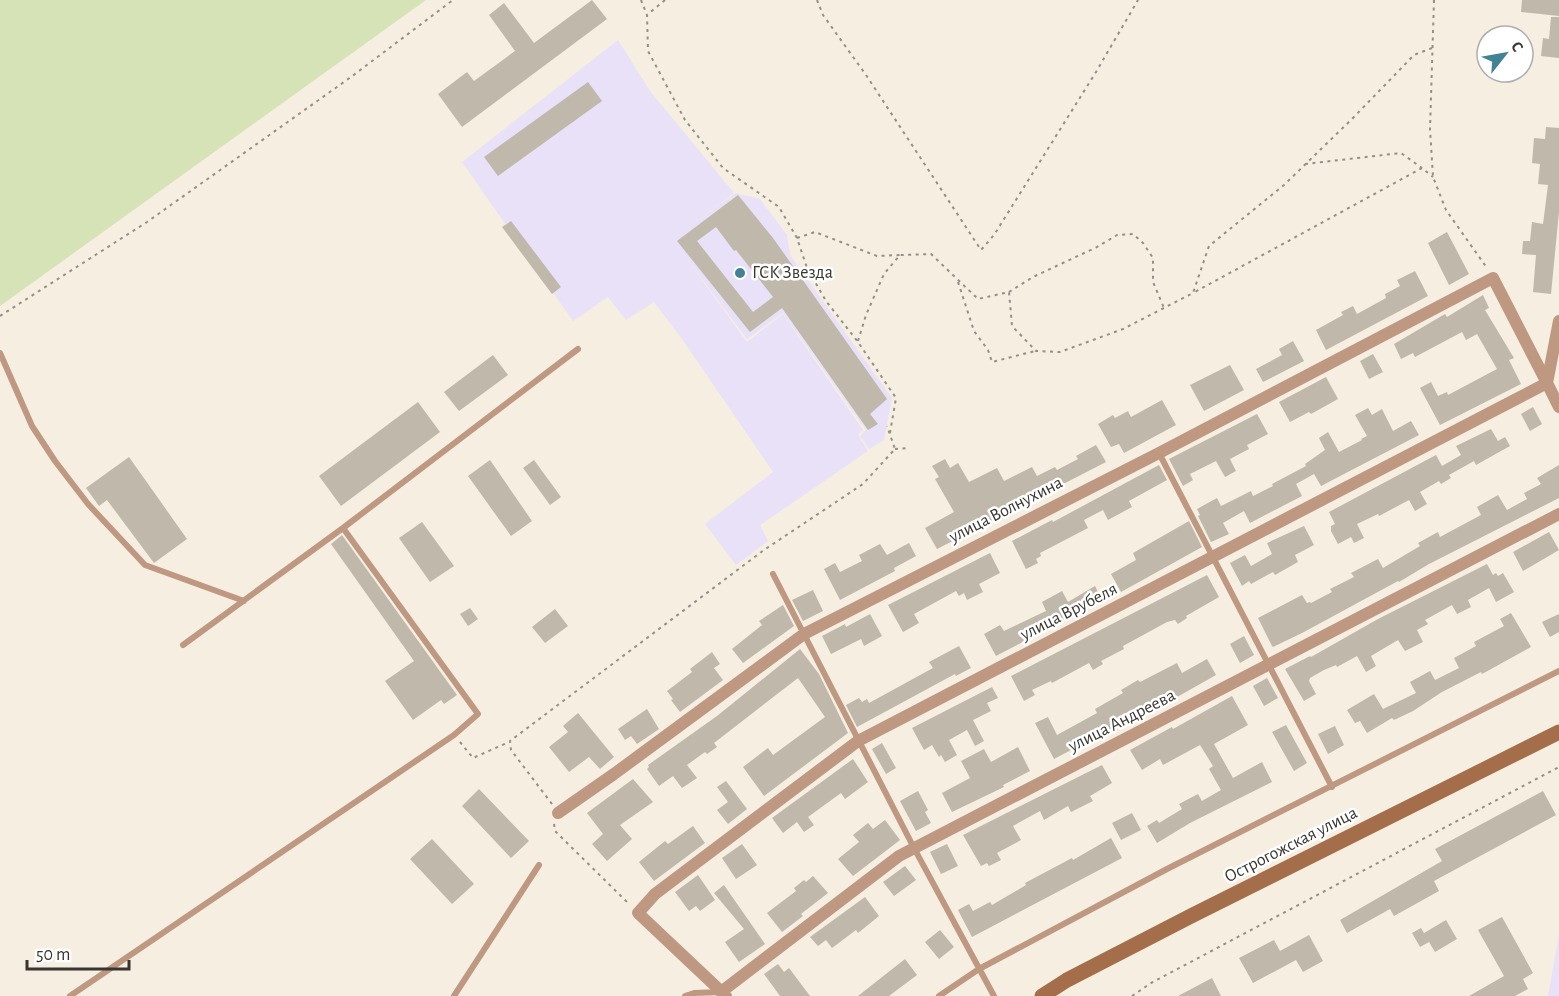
<svg xmlns="http://www.w3.org/2000/svg" width="1559" height="996" font-family="'Alegreya Sans',sans-serif">
<rect width="100%" height="100%" fill="#f5eee1"/>
<!-- industrial -->
<path fill="#e8e1f7" d="M618,40l32,51 84,102 -40,30 42,-30 24,6 27,36 3,20 102,143 -8,42 -15,9 -9,-13 6,-6 -83,-117 -36,26 -70,-93 70,96 36,-28 80,116 -5,5 10,16 -108,74 8,16 -32,24 -31,-41 68,-52 -91,-133 -28,-37 -28,18 -18,-23 -35,24 -111,-159z
M1559,935v61h-11z"/>
<!-- green -->
<path fill="#d5e3b7" d="M0,0h426l-426,306z"/>
<!-- building -->
<path fill="#bfb8ab" fill-rule="evenodd" d="M592,0l15,19 -145,108 -24,-33 29,-22 7,9 41,-30 -26,-36 15,-12 30,40z
M1522,0h37v16l-38,-4z
M1551,17h8v41l-18,-2 2,-18 6,1z
M588,82l14,19 -104,75 -14,-19z
M1546,127l13,1v84l-8,82 -18,-2 3,-37 -14,-1 1,-13h7l2,-19 11,2 5,-39 -10,-1 2,-20 -8,-1 2,-25 11,1z
M738,195l35,43 114,161 -17,15 8,10 -10,6 -86,-122 -32,24 -73,-91zM716,227l18,24 2,-1 37,47 -20,15 -56,-71z
M511,221l50,66 -9,7 -50,-67z
M1447,232l22,42 -20,11 -21,-42z
M1415,271l13,25 -102,54 -10,-20 27,-15 -2,-3 12,-6 4,8 29,-16 -1,-4 15,-8 -3,-6z
M1483,295l6,13 -4,2 29,48 -5,2 12,24 -81,41 -20,-37 11,-6 7,14 9,-4 1,3 49,-26 -20,-35 -11,6 -4,-8 -47,25 -2,-4 -12,6 -7,-15 51,-30 2,3z
M1293,341l11,20 -41,21 -7,-13 26,-14 -3,-6z
M1373,354l10,18 -14,7 -9,-18z
M493,355l15,20 -49,36 -15,-19z
M1230,365l14,25 -40,21 -14,-26z
M1326,377l12,22 -27,15 -2,-2 -19,10 -11,-20z
M1162,400l14,25 -52,28 -5,-9 -8,3 -13,-23 15,-9 2,3 13,-7 3,6z
M418,402l22,30 -99,74 -22,-30z
M1533,407l9,17 -12,7 -9,-17z
M1368,408l4,7 10,-6 11,22 18,-10 8,14 -98,51 -7,-12 -18,10 6,12 -52,27 -6,-12 -21,12 6,11 -18,8 -13,-26 2,-1 -3,-6 20,-11 4,8 30,-15 2,5 20,-10 -1,-2 34,-18 -1,-2 20,-14 -6,-12 9,-6 11,20 23,-12 -1,-1 6,-3 -12,-21z
M1257,414l11,20 -21,11 2,4 -19,10 6,12 -11,6 -9,-16 -26,13 3,6 -10,6 -14,-27z
M1491,429l7,12 7,-4 5,9 -34,19 -2,-4 -25,14 2,3 -10,6 -2,-3 -19,11 7,12 -12,7 -6,-11 -30,16 -1,-2 -21,10 7,14 -10,5 -3,-6 -13,7 -7,-13v-5l4,-2 -6,-12 107,-57 6,11 19,-11 -5,-9z
M1096,445l10,17 -169,87 -12,-21 29,-16 -19,-33 4,-2 -7,-11 13,-7 5,9 8,-5 11,19 28,-14 7,13 28,-14 5,9 18,-9 2,3 21,-11 -2,-3z
M129,457l58,82 -33,24 -47,-63 -8,6 -13,-18z
M490,460l42,61 -21,15 -43,-60z
M534,460l27,37 -11,8 -27,-37z
M1159,465l8,15 -38,21 3,6 -24,13 -5,-10 -19,10 4,8 -48,25 1,3 -5,3 2,4 -12,6 -14,-28 40,-21 1,2z
M1559,465v33l-130,66 -30,18 -1,-1 -94,51 -31,15 -1,-1 -14,-28 44,-23 5,8 3,-1 1,1 21,-11 -2,-3 24,-12 -3,-4 27,-14 5,9 37,-22 -2,-3 20,-11 2,5 41,-22 -4,-8 21,-12 9,15 20,-11 -3,-6 17,-9 -4,-6z
M1189,521l13,26 -81,45 -10,-18 25,-14 -3,-7z
M422,522l32,44 -24,16 -31,-44z
M1304,526l10,19 -19,10 3,7 -23,13 -2,-3 -22,12 -2,-3 -7,5 -12,-23 15,-8 6,11 21,-12 -5,-11z
M1549,532l10,18 -36,21 -10,-19z
M342,535l115,160 -13,9 -3,-4 -28,20 -28,-39 29,-20 -83,-117z
M909,543l7,13 -22,12 1,3 -55,29 -16,-31 11,-6 5,9 22,-11 -3,-6 21,-11 7,11z
M990,553l10,20 -21,11 4,8 -16,8 -3,-7 -5,3 -3,-5 -42,23 5,9 -16,9 -15,-27z
M1487,564l6,11 3,-2 2,3 5,-3 11,19 -18,10 -7,-14 -21,12 3,7 -14,7 -5,-9 -27,15 3,4 -11,6 6,12 -18,9 -7,-11 -27,16 5,10 -10,6 -9,-16 -20,11 -1,-2 -12,5 -14,8 -1,3 7,13 -12,7 -19,-32 25,-13 1,1 67,-38z
M1207,575l12,22 -33,19 1,2 -9,6 -3,-4 -8,2 -44,24 1,3 -23,12 2,3 -10,6 -4,-7 -37,20 -1,-2 -19,9 3,5 -11,6 -13,-25z
M1095,586l7,14 -106,56 -12,-22 16,-9 4,6 42,-20 -4,-9 20,-11 6,11z
M813,590l10,21 -20,10 -11,-21z
M783,605l11,21 -51,37 -11,-14 30,-24 -3,-4z
M470,608l8,11 -10,7 -8,-12z
M555,609l13,17 -23,17 -13,-16z
M1511,613l20,34 -49,27 -1,-2 -39,20 -29,19 -19,9 -2,-2 -25,15 -7,-12 -5,2 -8,-13 27,-16 9,15 33,-16 -6,-11 20,-11 5,9 24,-12 -5,-10 22,-12 -2,-4 30,-16 -4,-7z
M870,614l12,22 -18,10 -3,-7 -30,15 -9,-18 23,-12 1,3z
M1559,614v18l-9,5 -8,-15z
M1244,636l10,19 -14,8 -10,-19z
M959,646l12,22 -15,8 -1,-2 -98,53 -11,-22 13,-7 3,4 5,-3 2,4 64,-35 -4,-6z
M800,649l19,25 29,59 -84,63 -21,-29 25,-19 5,7 52,-38 -27,-39 -84,65 3,4 -10,7 -2,-2 -18,13 10,13 -15,10 -9,-12 -14,10 -12,-17 2,-2 -1,-2 69,-49z
M712,652l8,12 -6,4 9,12 -43,32 -9,-12 2,-1 -6,-8 25,-19 -2,-3z
M1207,659l9,16 -46,26 -2,-2 -114,60 -19,-36 13,-6 9,18 40,-22 -2,-4 28,-16 -2,-3 17,-10 2,2 37,-19 5,10z
M1267,678l11,20 -14,8 -11,-20z
M992,687l6,11 -11,5 4,8 -18,9 11,21 -9,5 -8,-16 -18,10 8,15 -12,7 -4,-7 -2,2 -7,-12 -8,5 -12,-22z
M1232,696l16,29 -34,19 19,34 29,-16 10,20 -82,41 -33,20 -10,-17 10,-6 2,3 23,-14 -3,-5 19,-10 4,7 19,-11 -12,-21 4,-3 -13,-21 -37,20 -3,-6 -18,11 -12,-20 42,-23 1,2z
M647,709l12,20 -22,15 -6,-8 -6,4 -7,-11z
M578,713l36,44 -14,12 -11,-12 -20,15 -20,-25 19,-15 -5,-6z
M1286,725l21,38 -13,8 -22,-39z
M1335,726l9,19 -16,9 -10,-20z
M882,743l14,25 -10,6 -14,-25z
M1018,747l12,24 -27,14 1,2 -52,25 -10,-19 28,-15 -9,-17 23,-12 7,13z
M853,759l15,23 -23,17 -4,-6 -33,24 6,8 -10,7 -7,-10 -14,11 -11,-15z
M1102,765l10,18 -22,13 3,5 -22,11 -3,-6 -24,14 -4,-9 -27,15 8,14 -24,13 4,7 -12,6 -2,-3 -6,3 -18,-31z
M633,779l20,23 -33,23 12,14 -25,22 -15,-17 11,-10 -16,-21z
M726,781l21,28 -19,15 -11,-14 11,-8 -11,-15z
M479,789l50,52 -18,17 -49,-52z
M918,791l10,19 -3,2 6,11 -15,8 -16,-30z
M1543,791l13,24 -122,66 5,10 -45,25 -4,-7 -43,24 -7,-13 102,-59 -7,-12z
M1132,813l9,17 -20,10 -9,-17z
M885,820l15,20 -47,36 -15,-17 21,-17 -6,-7 15,-12 5,6z
M693,826l12,17 -51,38 -15,-19 26,-21 3,3z
M1111,838l11,20 -150,79 -14,-27 11,-6 4,7 17,-9 2,3 34,-20 -1,-2 47,-25 1,2z
M432,839l42,45 -22,20 -42,-45z
M742,844l15,21 -21,14 -14,-21z
M947,844l11,22 -17,8 -11,-22z
M905,866l11,14 -22,16 -11,-14z
M698,875l17,25 -15,11 -4,-5 -7,5 -14,-19z
M813,876l15,17 -27,21 2,2 -21,16 -15,-19 29,-22 -2,-3 10,-8 2,2z
M724,885l41,59 -26,18 -14,-20 19,-13 -30,-36z
M865,897l14,19 -21,17 -2,-3 -24,18 -6,-8 -8,6 -8,-9z
M1502,917l31,56 -10,6 5,10 -13,7h-46l35,-20 -26,-46z
M1446,920l11,19 -22,13 -6,-10 -9,5 -8,-14 9,-5 3,5z
M940,930l14,17 -15,12 -14,-17z
M1309,935l14,26 -20,11 -7,-12 -43,23 -14,-25 35,-18 6,11z
M905,959l12,16 -28,21h-31z
M778,964l6,8 5,-4 21,28h-30l-16,-22z
M1212,978l9,18h-43z"/>
<g fill="none" stroke-linecap="round" stroke-linejoin="round">
<!-- path -->
<path stroke="#948f86" stroke-width="2" stroke-dasharray="3 4.5" stroke-linecap="butt" d="M641,0l6,15
M665,0l-18,15 1,36 37,69 38,48 56,39 18,31 10,30 19,33 32,41 38,56 -6,35
M817,0l6,15 43,60 115,175 13,-15 102,-163 42,-72
M1434,0l-4,129 3,48 13,33 41,58
M1432,48l-18,7 -62,64 -68,66 -75,61 -16,47 229,-125 11,9
M1305,164l96,-11 21,15
M797,238l18,-6 62,24 23,-1
M958,282l16,49 14,19 4,12 43,-11
M1009,292l24,-15 64,-30 20,-12 16,-1 10,9 10,15v24l11,26
M0,316l147,-94 204,-145 102,-77
M858,341l8,-26 18,-41 16,-19 31,-1 47,45 31,-7 3,34 24,25 24,1 63,-23 70,-36
M895,449l14,-1
M460,742l13,16 36,-16
M552,804l-41,-54 -1,-9 254,-191 99,-66 32,-35 -8,-23
M554,824l1,7 74,73
M1132,996l19,-13 408,-216"/>
<!-- lane -->
<path stroke="#bf9881" stroke-width="6" d="M0,353l32,73 23,35 33,43 57,61 99,36
M1159,453l173,334
M773,574l141,274 80,148
M183,645l160,-117
M70,996l384,-261 24,-21 -135,-186 235,-179
M454,996l85,-131
M685,996l9,-3 27,-1
M939,996l40,-27 188,-100 392,-198"/>
<!-- street -->
<path stroke="#bf9881" stroke-width="12" d="M1559,321l-12,62 12,24
M558,813l56,-39 190,-140 355,-181 334,-175 54,105 -689,358 -203,153 -17,19 88,83
M721,992l178,-136 660,-342"/>
<!-- secondary -->
<path stroke="#a56e4a" stroke-width="15" d="M1042,996l25,-16 124,-64 368,-184"/>
</g>
<!-- markers -->
<circle fill="#418294" stroke="#fff" stroke-width="2" cx="740" cy="273" r="6"/>
<g text-anchor="middle" dominant-baseline="central" stroke-width="5" stroke-linejoin="round" paint-order="stroke">
<!-- poi labels -->
<g font-size="18" fill="#383530" stroke="#fff" text-anchor="start">
<text x="752" y="273">ГСК Звезда</text>
</g>
<!-- street labels -->
<g font-size="18" fill="#383530" stroke="#fff">
<text transform="translate(1006 510) rotate(-27)">улица Волнухина</text>
<text transform="translate(1069 612) rotate(-27)">улица Врубеля</text>
<text transform="translate(1122 721) rotate(-27)">улица Андреева</text>
<text transform="translate(1291 845) rotate(-27)">Острогожская улица</text>
</g>
</g>
<!-- north arrow -->
<g transform="translate(1505 54) rotate(59)"><circle r="28" fill="#ffffff" stroke="#afaeac" stroke-width="1.5"/>
<path d="M0-4.5L10 22L0 15L-10 22Z" fill="#418294"/>
<text y="-9" font-size="16" font-weight="bold" text-anchor="middle" fill="#383530">С</text>
</g>
<!-- scale -->
<path d="M27 960v9h102v-9" fill="none" stroke="#383530" stroke-width="3"/>
<text x="36" y="960" font-size="18" fill="#383530" stroke="#ffffff" stroke-width="4.5" paint-order="stroke">50 m</text>
</svg>
